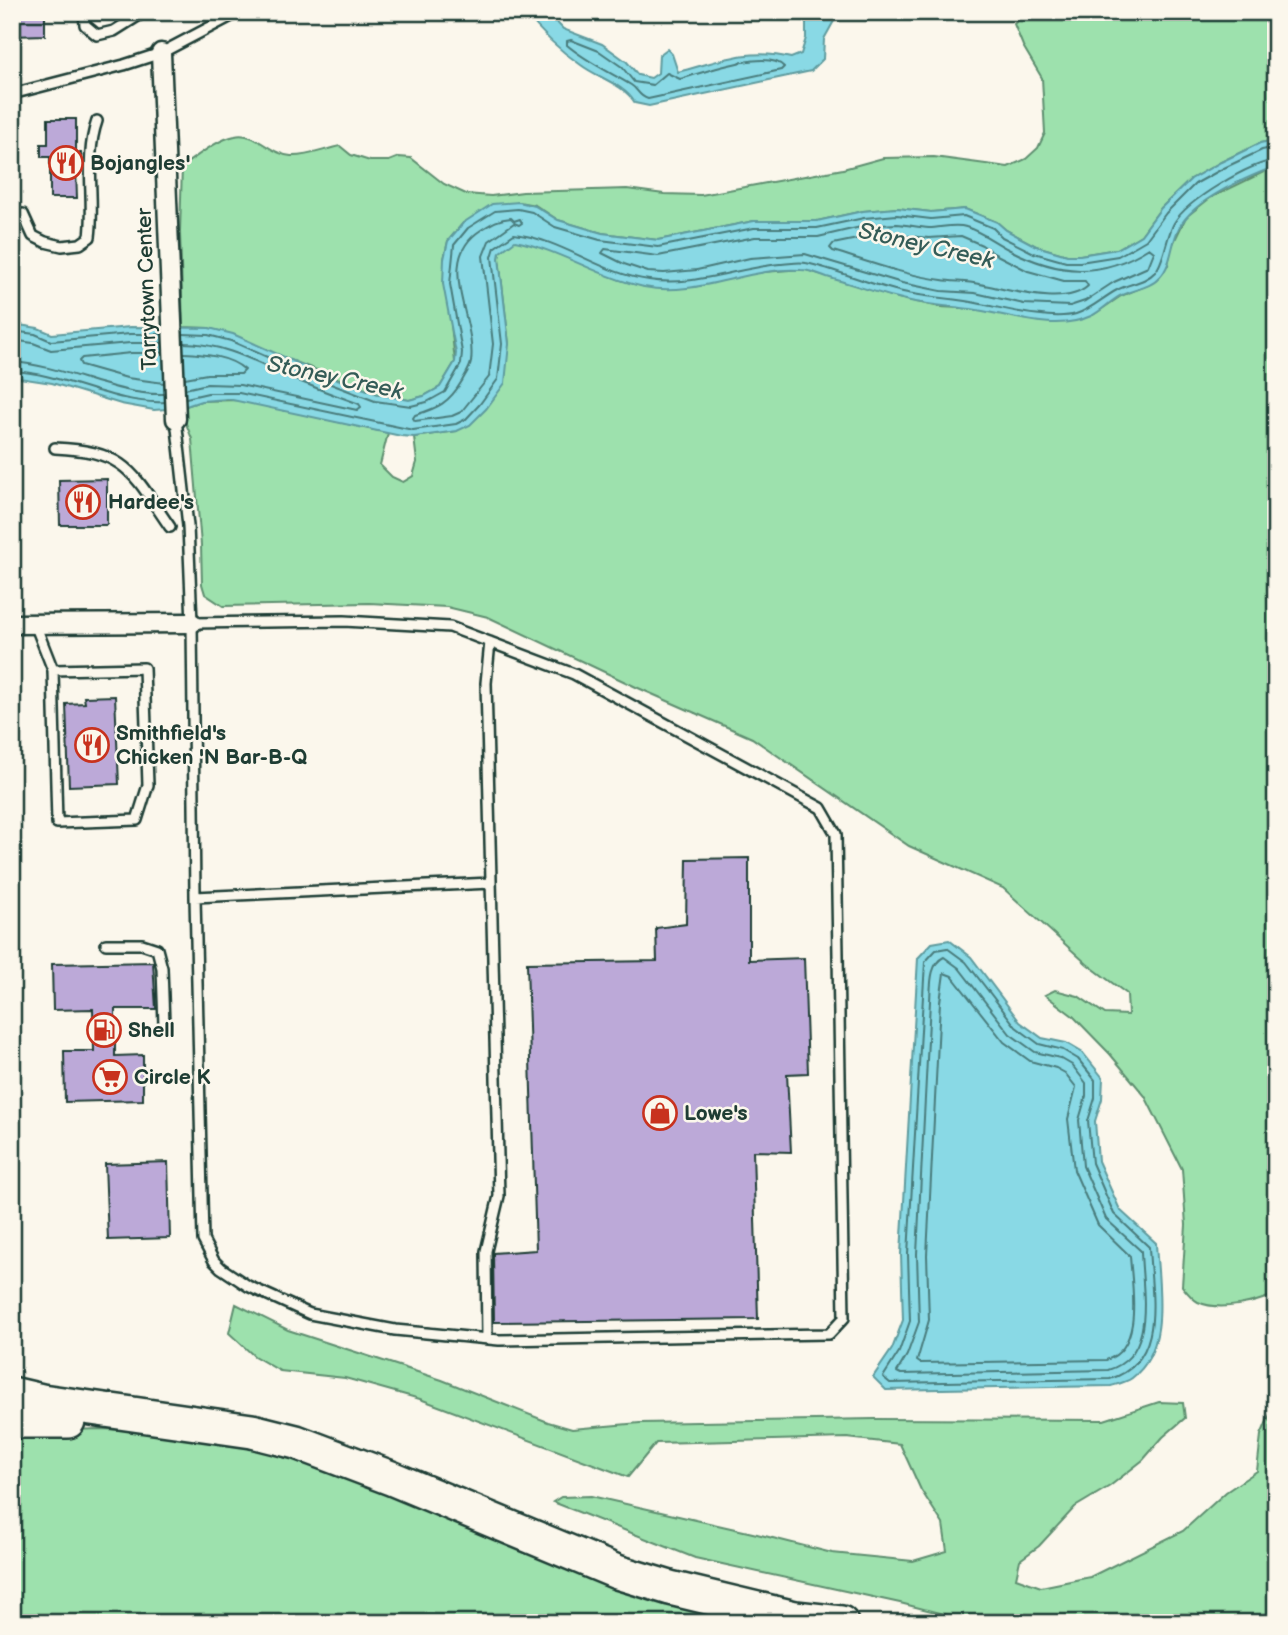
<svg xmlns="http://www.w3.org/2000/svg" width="1288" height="1635" font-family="'Balsamiq Sans',sans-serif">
<rect width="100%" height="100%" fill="#fbf7ec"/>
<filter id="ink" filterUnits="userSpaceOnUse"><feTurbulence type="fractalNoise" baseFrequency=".0143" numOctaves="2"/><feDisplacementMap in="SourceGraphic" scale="14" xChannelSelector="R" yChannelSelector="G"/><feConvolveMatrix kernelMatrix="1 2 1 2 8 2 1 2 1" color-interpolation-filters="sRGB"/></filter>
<g filter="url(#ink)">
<!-- green -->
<path fill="#9de1ad" stroke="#5e8f70" stroke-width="2" d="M1026,12h250v128l-16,3 -39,19 -30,17 -30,29 -20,27 -10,6 -14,8 -37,6h-13l-31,-9 -30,-16 -9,-8 -32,-13 -34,3 -34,-4 -34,3 -46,10h-63l-96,19 -56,-7 -44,-13 -23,-15 -16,-3 -56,21 -15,18 -4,18 11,103 -15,25 -16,9 -15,4 -31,-6 -169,-66 -26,-1 -3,-95 2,-66c16,-10 34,-26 53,-30 20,-5 36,19 56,20 15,1 34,-7 49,-10l11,9 19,6h19l10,-4 12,1 33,26 22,10 25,2 32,-4 104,-3 37,5 37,1 142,-26 40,-11 51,-1 74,10 18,-8 12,-11 7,-15 -3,-55 -19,-32 -9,-22z
M1276,166v1128c-21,9 -56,18 -78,8 -6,-3 -12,-11 -16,-16l4,-61 -4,-56 -37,-73 -35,-42 -37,-38 -28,-21 10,-5 23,6 27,18 23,1 -1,-21 -40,-30 -84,-76 -94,-42 -157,-108 -116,-51 -148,-70 -41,-10 -78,-4 -146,3 -18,-12 -3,-10 -1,-39 -9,-106 -12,-31 21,-7 37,-1 150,33 -8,32 12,12 11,5 10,-6 4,-14 -3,-25 43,-6 52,-87 -10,-86 1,-6 15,-12 22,5 81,34 27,8 54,-1 53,-13 51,-4 95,29 42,9 153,8 28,-19 27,-11 20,-20 3,-17 15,-31 24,-19z
M236,1304l52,26 154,50 106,42 24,7 68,-6 235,-4 229,1 55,-18 24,1 2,15 -22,19 -20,23 -33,26 -35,21 -36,39 -19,14 -4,18 25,9 49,-10 93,-46 43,-39 31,-21 4,-36 15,-34v221l-35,-2h-156l-130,-3 -55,-14 -205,-45 -142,-56 8,-5 30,-1 166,38 75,19 81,8 34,-10 -4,-27 -22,-34 -21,-46 -53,-6 -191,5 -28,34 -208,-78 -75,-21 -65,-7 -26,-15 -25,-23z
M100,1429l59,2 85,10 510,182h-742v-191z"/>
<!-- water -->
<path fill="#89d9e5" stroke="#5f9b9e" stroke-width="2" d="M525,12h22l16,17 39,15 25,18 11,13 13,3 7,-5 1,-18 8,-6 5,5 6,18c39,-10 71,-25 113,-14l10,-4 5,-16v-26h33l-15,27 -1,20 -12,12 -162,35 -14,-3c-11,-19 -37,-25 -54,-38 -22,-15 -40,-32 -56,-53z
M1276,140v26c-30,12 -82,33 -97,62 -8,15 -7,37 -19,49 -9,11 -26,12 -38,18 -11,5 -20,16 -31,21 -37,17 -82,-2 -120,-7 -24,-3 -49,-4 -73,-11 -24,-6 -47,-14 -71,-21 -8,-3 -17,-7 -26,-7 -52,-4 -104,28 -157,17 -45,-10 -84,-37 -129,-46l-15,11 -1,6 10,86 -4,39 -19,26 -16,16 -13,6 -43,6 -13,-1 -173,-37 -27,2 -21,7 -26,2 -33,-6 -69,-21 -40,-6 1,-53 25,4 14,6 78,-7 79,1 24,6 80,36 65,24 31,6 15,-4 16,-9 15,-25 1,-9 -13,-69 1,-25 4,-18 15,-18 29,-19 27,-2 16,4 23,14 44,13 56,7 96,-19h63l46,-10 34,-3 34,4 34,-3 32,13 9,8 30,16 31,9h13l37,-6 14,-8 10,-6 20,-27 30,-29 30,-17 39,-19z
M949,940l22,17 49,65 22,16 24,5 17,10 20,25 -1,21 -7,22 3,40 22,49 36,33c2,42 15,106 -24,135 -5,4 -14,6 -21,8l-225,4 -13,-13 19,-28 11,-29 -2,-66 17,-296 14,-15z"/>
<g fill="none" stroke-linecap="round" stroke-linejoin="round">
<!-- shore -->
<path stroke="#497b7b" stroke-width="2" d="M571,40l28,11 23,16 12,15 19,3 14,-12 13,6c22,-6 88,-31 104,-12l-3,3 -133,29c-10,-3 -9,-9 -17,-14 -21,-13 -44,-23 -64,-40v-4z
M511,218l3,3 6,-2 2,4 -3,2 -5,-2 -25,18 -6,15 10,88 -4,33 -28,35 -9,4 -37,5 -2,-3 2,-3c23,-7 34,-12 47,-34 3,-6 8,-12 9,-19 6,-43 -38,-101 10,-132 11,-7 17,-11 30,-12z
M897,224c11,1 21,3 32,4 12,0 26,-5 37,-1 16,5 28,15 42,22 50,26 93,30 141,-1l5,4 -6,15 -34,15 -29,19 -15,5 -46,-2 -49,-11 -34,-2 -39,-8 -97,-29 -55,4 -53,12 -33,3 -16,-1 -24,-8 -22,-11 3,-4 53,7 97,-19h63l47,-11z
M896,235l33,3 32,-2 21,9 11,8 35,18 36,10h21l3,5c-23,22 -80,3 -109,-2 -12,-3 -25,-2 -37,-4 -38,-5 -73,-18 -109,-29l-3,-3 3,-4 34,-7z
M12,331l23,3 16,7 79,-7h32
M183,334l25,1 23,6 79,35 65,25 36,5 16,-4 18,-10 16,-28 1,-12 -12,-68 4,-39 14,-17 27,-17 23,-2 14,3 23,15 45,13 58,7 96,-19h63l47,-10 33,-3 34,4 33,-3 29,12 9,9 32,16 32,9h14l38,-6 16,-9 12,-7 20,-27 29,-29 29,-16 38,-18 14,-3
M12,340l21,3 18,7 79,-7h32
M183,343c42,0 77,21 114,37 20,9 41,16 62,24l2,3 -4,3 -117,-25 -33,-1 -22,5
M163,353h-32l-49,5 -3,3 2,4 46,13 37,5
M184,353c20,1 46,3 61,17l-4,4h-34l-22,4
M12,362c51,3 104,34 152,32
M12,371c52,2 102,34 153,31
M186,398l22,-5h31l174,37 43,-6 10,-5 14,-15 18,-25 4,-35 -10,-87 3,-10 19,-13c48,5 87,40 135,46 44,7 87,-12 131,-16 8,0 18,-3 26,-1 33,7 64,22 97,29 26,6 53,6 78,12 25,5 71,17 95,10 16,-5 26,-16 41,-24 12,-7 28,-7 38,-18 9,-9 11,-35 19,-49 13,-23 76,-60 102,-63
M947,948l19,14 50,65 23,17 24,6 15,9 17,21v18l-7,23 4,42 22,51 35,33c2,47 18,114 -39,132l-220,4 -7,-6 16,-25 11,-31 -2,-67 17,-292 11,-12z
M944,957l15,11 51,66 25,18 25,6 12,7 14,18v13l-7,24 4,46 23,53 35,32c1,40 16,104 -33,119l-207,4 -4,-2 10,-17 12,-33 -2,-68 13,-253c1,-15 -1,-37 14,-44z
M944,973l8,3 52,66 26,19 26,7 9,5 11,14 -8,32 6,51 24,55 32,31c2,31 14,92 -24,104l-186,3 -3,-2 12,-41 -2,-65 13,-253z"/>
</g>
<!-- building -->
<path fill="#bca9d8" stroke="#1f3d34" stroke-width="2" d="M12,12h33v23l-33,1z
M48,119h28v34h5v15l-5,1 1,29h-27v-41h-9v-13h7z
M107,479v46h-47l-1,-45z
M115,696l4,88 -50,2 -3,-82 19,-1 -1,-6z
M749,858v102l55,-2 4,115 -21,1 4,78 -38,-1 5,168 -264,3 -1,-69 43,-3 -9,-287 130,-2 -1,-33 30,-4 1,-65z
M153,962l3,47h-41v47l28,-1v45l-78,2 -1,-51h30l-1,-42 -40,1 -1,-46z
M168,1162l2,76 -62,2 -3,-76z"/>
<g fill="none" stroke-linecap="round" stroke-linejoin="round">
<!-- lane casing -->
<g stroke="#1f3d34" stroke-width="14">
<path id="lane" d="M84,12l1,13 12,10 17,-4 27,-17
M12,94l112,-29 37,-12 78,-41
M23,214l10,22 12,6 17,4 18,-2 10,-7c5,-39 -6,-79 7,-116
M176,419l12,107 4,97 3,274 8,343 11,21 7,7 27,18 62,28 85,16 104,10 330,-6 15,-16 -8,-484 -15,-26 -247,-134 -124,-47 -106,-6 -152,2
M55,448c72,3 77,24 115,79
M35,624l18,46 4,153 80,-3 11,-35 -4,-117 -91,2
M195,897l296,-14
M106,944h36l15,5 5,19 2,57
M487,1339l-1,-88 13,-55 -13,-513 4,-41"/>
</g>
<!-- street casing -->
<g stroke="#1f3d34" stroke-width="23">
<path id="street" d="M161,53l15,366
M12,624l180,-1"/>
</g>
<!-- highway casing -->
<g stroke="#1f3d34" stroke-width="38">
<path id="highway" d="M12,1394l30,7 210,30 44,11 95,36 226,94 53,16 125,30 46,5
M12,1421h56"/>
</g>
<!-- lane -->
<use href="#lane" stroke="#fbf7ec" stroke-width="9"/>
<!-- street -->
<use href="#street" stroke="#fbf7ec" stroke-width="18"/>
<!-- highway -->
<use href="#highway" stroke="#fbf7ec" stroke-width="33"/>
</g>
</g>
<!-- icons -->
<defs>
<g id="restaurant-ring" transform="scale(1.75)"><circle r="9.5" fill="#fbf7ec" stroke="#c8321e" stroke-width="1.5"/><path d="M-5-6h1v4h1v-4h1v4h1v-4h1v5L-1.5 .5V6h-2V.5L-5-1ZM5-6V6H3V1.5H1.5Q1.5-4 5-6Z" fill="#c8321e"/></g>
<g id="fuel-ring" transform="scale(1.75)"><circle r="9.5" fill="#fbf7ec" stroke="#c8321e" stroke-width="1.5"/><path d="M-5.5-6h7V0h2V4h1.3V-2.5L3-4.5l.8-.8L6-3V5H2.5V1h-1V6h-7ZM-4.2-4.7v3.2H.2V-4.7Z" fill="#c8321e"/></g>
<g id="supermarket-ring" transform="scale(1.75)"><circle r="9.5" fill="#fbf7ec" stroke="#c8321e" stroke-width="1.5"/><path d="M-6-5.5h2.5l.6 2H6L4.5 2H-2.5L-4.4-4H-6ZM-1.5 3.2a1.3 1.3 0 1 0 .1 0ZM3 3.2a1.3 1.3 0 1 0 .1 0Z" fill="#c8321e"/></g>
<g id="shop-ring" transform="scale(1.75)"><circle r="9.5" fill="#fbf7ec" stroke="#c8321e" stroke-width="1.5"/><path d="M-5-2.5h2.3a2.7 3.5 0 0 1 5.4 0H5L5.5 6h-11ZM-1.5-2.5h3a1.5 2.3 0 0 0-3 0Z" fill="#c8321e"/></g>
</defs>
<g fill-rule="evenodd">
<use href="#restaurant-ring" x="66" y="163"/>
<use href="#restaurant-ring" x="83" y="502"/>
<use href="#restaurant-ring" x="92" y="745"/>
<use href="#fuel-ring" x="104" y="1030"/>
<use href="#supermarket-ring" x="110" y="1077"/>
<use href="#shop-ring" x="660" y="1113"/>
</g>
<g text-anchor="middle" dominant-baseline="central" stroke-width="5" stroke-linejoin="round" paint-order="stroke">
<!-- poi labels -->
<g font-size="21" font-weight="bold" fill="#1f3d34" stroke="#fbf7ec" text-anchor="start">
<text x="90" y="163">Bojangles'</text>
<text x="108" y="502">Hardee's</text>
<text x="116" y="733">Smithfield's<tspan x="116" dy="24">Chicken 'N Bar-B-Q</tspan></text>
<text x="128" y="1030">Shell</text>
<text x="134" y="1077">Circle K</text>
<text x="684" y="1113">Lowe's</text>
</g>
<!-- street labels -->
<g font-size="21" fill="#1f3d34" stroke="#fbf7ec">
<text transform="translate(147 289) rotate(-92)">Tarrytown Center</text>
</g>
<!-- water labels -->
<g font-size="23" font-style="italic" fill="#345c57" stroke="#fbf7ec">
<text transform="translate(926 246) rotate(13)">Stoney Creek</text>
<text transform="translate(335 378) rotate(12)">Stoney Creek</text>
</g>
</g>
<!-- margin -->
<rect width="1288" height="1635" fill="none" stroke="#fbf7ec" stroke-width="42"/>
<rect x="21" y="21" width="1246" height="1593" fill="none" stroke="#1f3d34" stroke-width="2.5" filter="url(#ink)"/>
</svg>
